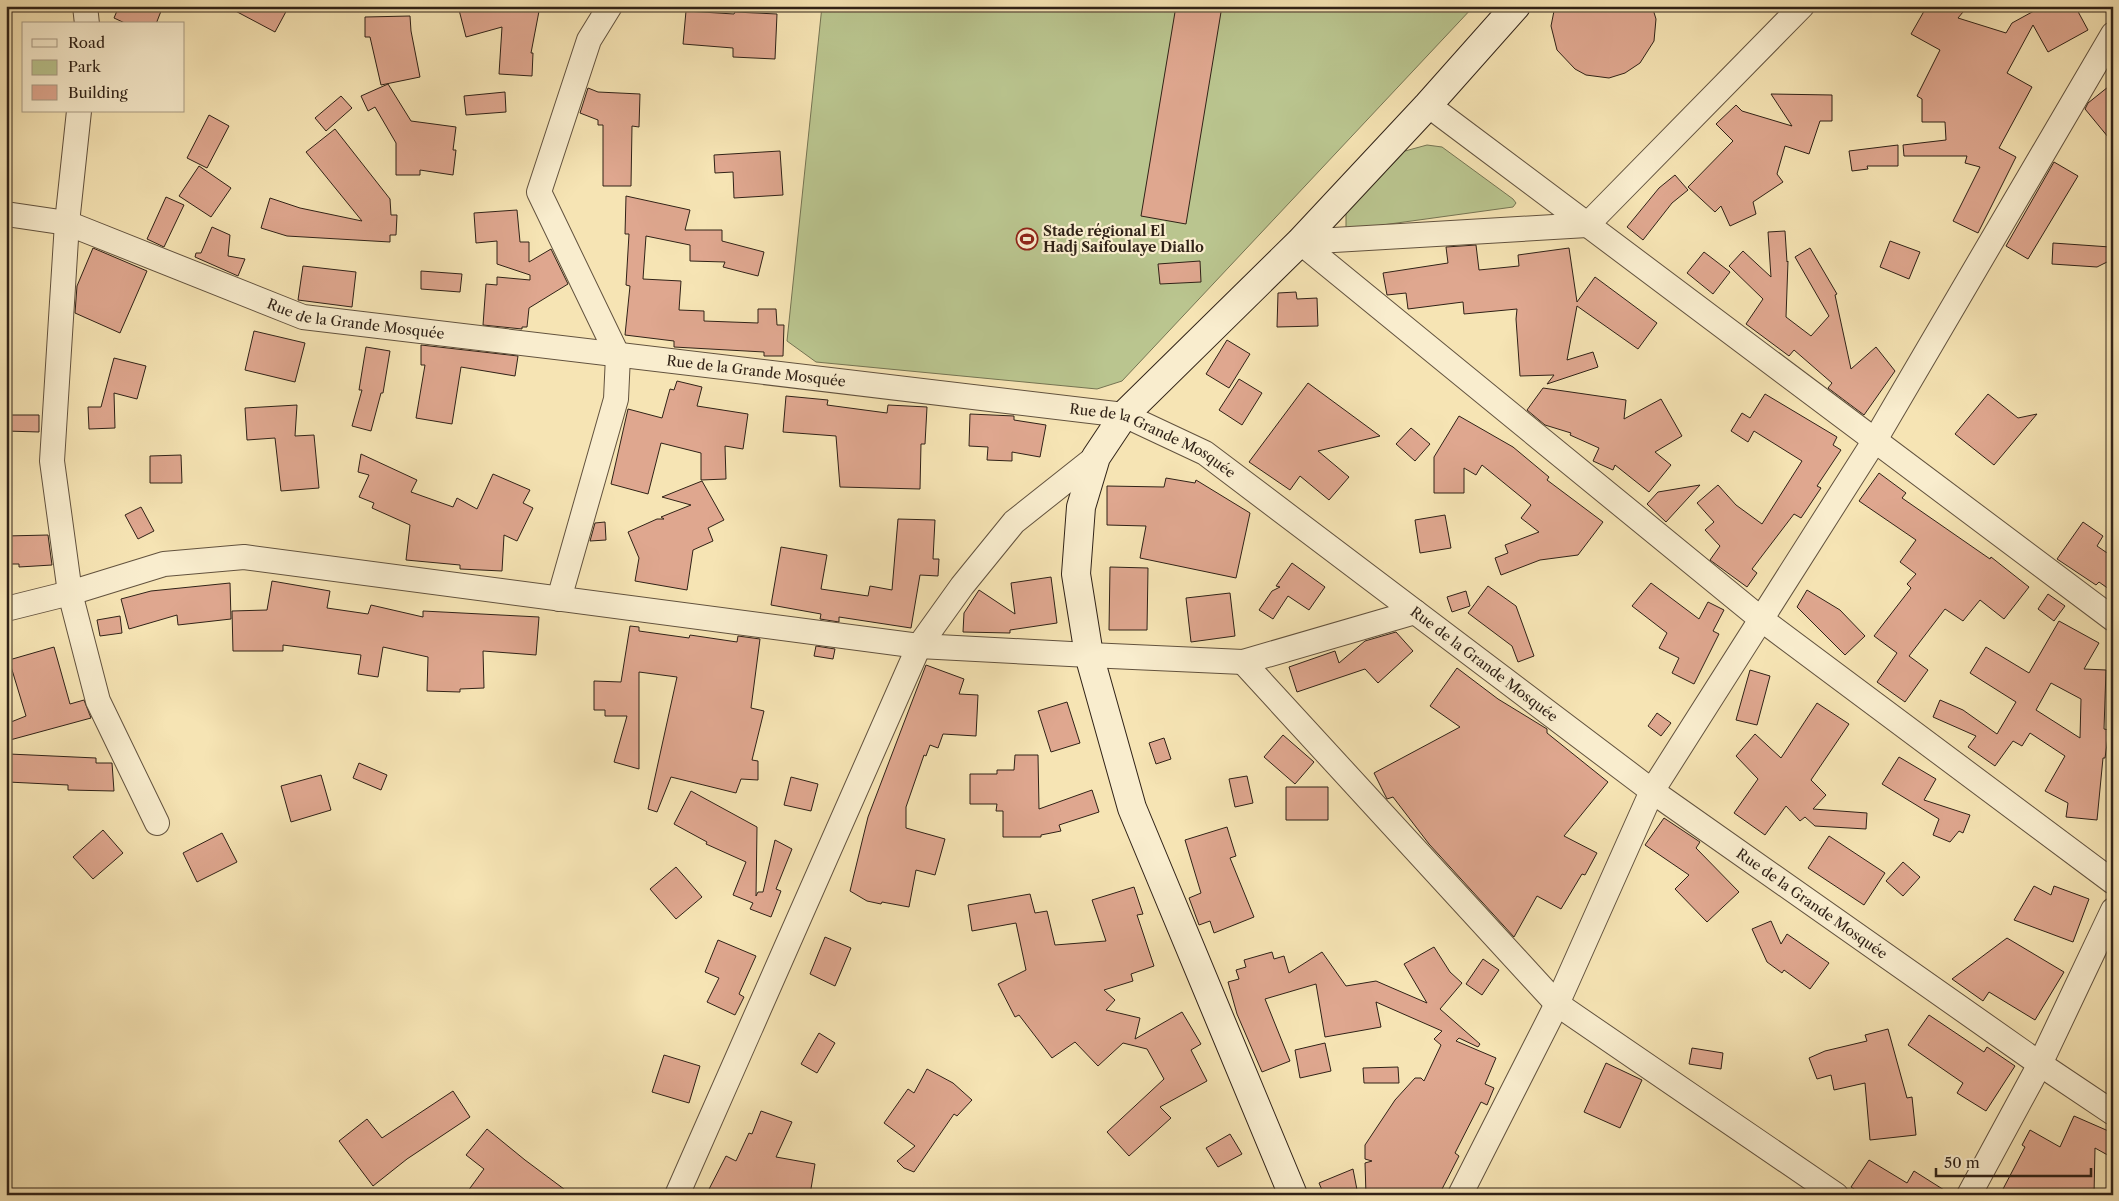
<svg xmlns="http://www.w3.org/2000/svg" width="2119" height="1201" font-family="'Libre Caslon Text',serif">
<rect width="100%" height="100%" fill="#f6e4b4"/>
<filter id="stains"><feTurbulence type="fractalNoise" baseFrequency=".004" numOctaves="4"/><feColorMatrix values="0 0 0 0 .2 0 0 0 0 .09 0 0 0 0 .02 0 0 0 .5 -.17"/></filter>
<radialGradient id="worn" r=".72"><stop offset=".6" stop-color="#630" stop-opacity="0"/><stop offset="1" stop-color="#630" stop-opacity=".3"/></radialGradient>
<!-- green -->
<path fill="#bac58f" stroke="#757453" d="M822,6h652l-352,375 -25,8 -281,-27 -29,-21z
M1427,145l15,2 71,52 3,4 -3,4 -167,23v-17l59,-62z"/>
<!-- building -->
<path fill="#dfa78f" stroke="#302217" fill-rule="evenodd" d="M119,6h44l-7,18h-29l-13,-6z
M226,6h63l-14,26z
M458,6h82l-9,47h2l-1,23 -33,-2 3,-47 -36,10z
M1176,6h46l-36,218 -45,-8z
M1555,6h97l4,13 -2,22 -14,22 -15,10 -16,5 -23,-3 -11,-6 -18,-19 -6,-24z
M1927,6h41l-10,12 48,15 6,-10 31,-17h32l13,24 -40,22 -15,-27 -26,48 25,14 -33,61 17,9 -38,76 -25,-12 27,-54 -15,-4 2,-7h-63l-1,-11 43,-5 -1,-18h-23v-23l-5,-3 23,-46 -29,-16z
M686,11l48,3 1,-2 42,2 -2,45 -42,-2v-9l-50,-4z
M410,16l1,15 9,46 -39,8 -11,-48h-5v-20z
M2113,83v60l-28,-34 3,-6z
M388,84l23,37 45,6 -3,23h3l-3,25 -33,-5v5h-24v-32l-21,-36 -7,4 -7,-15z
M588,88l10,4 42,2 -1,33 -7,-1 -1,60h-28v-61h-5v-5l-18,-7z
M505,92l1,20 -40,3 -2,-19z
M1771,94l61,1v26h-12l-11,33 -24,-8 -8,28 6,8 -30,20 3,12 -26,12 -9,-20 -6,6 -27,-25 45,-46 -17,-17 20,-19 6,6 50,15z
M341,96l11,12 -26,23 -11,-13z
M209,115l20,11 -22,42 -20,-10z
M335,129l55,70 1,16h6l-1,20h-6v7l-103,-6 -26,-8 9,-30 30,10 62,13 -56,-69z
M1898,145v21h-31l1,3 -16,2 -3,-20z
M780,151l3,44 -49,3 -1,-26 -18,1 -1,-18z
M2054,162l24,14 -50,83 -22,-13z
M199,166l32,22 -20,29 -32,-21z
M1675,175l13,15 -16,13 -29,37 -16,-13 32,-39z
M626,196l64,14 -5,20h37v11l42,11 -6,24 -35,-9 2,-5 -35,-1v-16l-44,-9 -3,43 38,2 -2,29 25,1v10l54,2v-14h18l1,16h7l-1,31h-19v-4l-90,-5v-6l-49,-6 5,-49 -4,-1 3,-51h-4z
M166,197l18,8 -20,42 -17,-8z
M517,210l3,32h9v20l22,-13 17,35 -39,24 -2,19h-5v2l-39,-4 3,-41 11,1v-8l33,3v-5l-33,-11v-23l-21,2 -2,-30z
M212,227l18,8 -2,21 17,3 -7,17 -43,-19 1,-4h5z
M1785,231l2,31 1,-1 -2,56 25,19 18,-20 -34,-59 15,-9 27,46 -2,1 16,74 25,-22 19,24 -31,44 -36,-27 4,-5 -38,-33 -5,6 -43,-32 17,-25 -34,-33 14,-15 28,26 -3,-45z
M1890,241l30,11 -11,27 -29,-12z
M2053,243l57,4 3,12 -16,8 -45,-3z
M1476,245l3,25 40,-4 -1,-11 51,-7 8,54 18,-25 62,46 -19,26 -61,-43 -10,54 26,-8 5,15 -51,17 7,-9 -34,1 -4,-57 1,-10 -53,5 -1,-12 -55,7 -2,-16 -19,2 -4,-22 65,-10 -2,-16z
M93,248l54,23 -27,62 -45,-20 2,-27z
M1704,252l26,20 -17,22 -26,-21z
M1200,261l1,21 -41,2 -2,-20z
M303,266l53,6 -4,35 -54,-7z
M421,271l41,3 -2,18 -39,-3z
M1296,292l1,7 20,-1 1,28 -41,1 1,-34z
M254,331l51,12 -10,39 -50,-12z
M1227,340l23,14 -21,34 -23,-14z
M421,345l97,11 -3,20 -54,-9 -9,57 -36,-6 9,-53h-4z
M366,347l24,4 -7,42h-2l-10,38 -19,-5 10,-36h-3z
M114,358l32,8 -9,33 -23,-6 1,35 -26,1 -1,-22h13z
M1239,379l23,14 -20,32 -23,-15z
M677,381l25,6 -5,19 51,8 -5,35 -18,-3 1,33 -25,1v-27l-40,-10 -13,51 -37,-10 17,-75 34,9 8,-29 4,1z
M1308,383l72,53 -62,15 31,26 -20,23 -29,-24 -10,14 -41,-28z
M1543,388l83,12 -2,19 37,-20 21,37 -27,16 16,13 -22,27 -34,-27 -2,5 -20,-9 6,-13 -29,-13 1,-2 -26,-8 -18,-15z
M1765,394l72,43 -4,8 8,5 -24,36 4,2 -20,30 -7,-4 -42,55 5,4 -10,14 -37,-27 10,-14 -15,-16 9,-8 -17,-19 21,-18 18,20 26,19 40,-63 -48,-30 -6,11 -17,-11 11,-18 8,5z
M1988,394l30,24 19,-4 -43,51 -39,-31z
M786,396l42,4 -1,5 60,8 1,-8 39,2 -2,37h-4l-1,45 -80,-2 -4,-51 -53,-4z
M297,405l-2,31 19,-1 5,53 -38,3 -6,-53 -28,2 -2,-32z
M970,414l44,2v4l32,5 -6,32 -28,-5v9l-25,-1 1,-13 -19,-1z
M6,415h33v17l-33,-1z
M1459,416l54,31 36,30 -2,3 56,42 -25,33 -38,5 -39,15 -6,-17 13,-5 -3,-8 34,-13 -18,-14 10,-13 -49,-40 -6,10 -12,-7v25h-30v-36z
M1411,428l19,16 -15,17 -19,-17z
M361,454l56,26 -6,12 42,15 4,-9 20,11 16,-35 37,16 -7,13 10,5 -16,33 -13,-6 -2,36 -42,-2v-4l-54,-5 4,-35 -38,-17 2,-5 -15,-6 10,-22 -11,-3z
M181,455l1,28h-32v-27z
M1879,473l27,20 -4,5 88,61 1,-2 38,30 -25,32 -24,-19 -17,21 -18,-12 -36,47 19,14 -23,32 -28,-20 20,-29 -23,-17 37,-48 -4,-4 9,-10 -16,-12 16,-22 -57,-39z
M1166,478l29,5 1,-3 54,33 -14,65 -96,-20 6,-32 -39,-1v-39l57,1z
M702,481l22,39 -16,8 5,13 -20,9 -6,40 -52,-9 4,-23 -11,-26 29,-13h7l-3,-2 30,-12 -29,-8z
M1700,485l-34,37 -19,-18 11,-12z
M141,507l13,24 -16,8 -13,-24z
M1445,515l6,33 -31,5 -5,-33z
M898,519l37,1 -2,39h6l-1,17 -18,-1 -9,53 -72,-11v5l-19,-3 1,-5 -50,-9 10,-58 46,8 -6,34 47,7 2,-10 22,4z
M605,522l1,18 -16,1 5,-18z
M2083,522l20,14 -6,10 16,11v35l-14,-10 -3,3 -39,-26z
M48,535l4,30 -33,2v-3h-13v-28z
M1292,563l33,24 -16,23 -21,-14 -15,23 -14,-9 13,-19 8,-4 -4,-1z
M1110,567l38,1 -1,62h-38z
M1051,577l6,46 -47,7v3l-47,-1 1,-19 15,-23 36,24 -4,-31z
M272,581l58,10 -3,17 41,6 3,-9 52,12v-6l116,6 -3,38 -53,-4 1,37 -24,1v3l-33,-1 1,-34 -45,-10 -5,30 -20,-3 3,-19 -78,-10v6h-50l-1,-40 35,-1z
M230,583l1,36 -53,6 -1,-10 -48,14 -8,-30 30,-8z
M1651,583l48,36 9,-17 16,8 -11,21 6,3 -25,50 -22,-11 7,-15 -20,-10 8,-15 -35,-27z
M1488,586l28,20 18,50 -16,6 -6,-16 -44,-33z
M1807,590l33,20 25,26 -20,19 -48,-48z
M1466,591l4,15 -18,6 -5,-15z
M1230,593l5,43 -44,6 -5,-44z
M2048,594l17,12 -11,15 -16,-12z
M120,616l2,17 -22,3 -3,-16z
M2059,621l40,22 -15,26 22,1 -2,59 5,1 -4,28h-2l-6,62 -31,-3 2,-14 -23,-12 20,-35 -35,-23 -8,13 -9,-5 -18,25 -27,-19 8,-11 -43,-19 7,-17 23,10 34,24 19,-32 -46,-29 16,-26 43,26zM2051,683l30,16 -1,39 -44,-28z
M630,626l9,1v4l50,7 1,-3 47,7 1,-6 22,3 -9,69 13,3 -12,49 6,1v19l-17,-1 -5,14 -65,-16 -14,35 -9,-3 29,-132 -38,-5v97l-25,-7 13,-46h-22v-6h-11v-29l27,1z
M1396,632l17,19 -35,32 -13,-14 -68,23 -8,-25 46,-16 4,12 26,-22z
M816,646l19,3 -2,10 -19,-3z
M54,647l16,57 14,-4 7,18 -81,22 1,-18 15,-6 -17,-56z
M926,665l38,14 -5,15 19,1 -2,41 -33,-2 -5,14 -8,-3 -4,11 -2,-1 -18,52v21l39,11 -10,36 -19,-5 -7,37 -27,-5 -1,2 -14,-3 -17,-10 18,-74z
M1457,668l41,31 49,30v4l61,49 -44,54 33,17 -12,22 -3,-1 -21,35 -24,-13 -23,41 -85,-93 -36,-47 -6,2 -13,-26 86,-46 -30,-21z
M1750,670l20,6 -13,49 -21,-5z
M1067,702l13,41 -29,9 -13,-41z
M1817,703l32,21 -38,56 15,15 -13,14 54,4 -1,16 -51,-3 -10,-9 -5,4 -14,-15 -21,29 -31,-22 24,-34 -22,-23 19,-22 26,24z
M1657,713l14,10 -10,13 -13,-10z
M1283,735l31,27 -19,22 -31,-27z
M1164,738l7,21 -15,5 -7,-21z
M9,754l87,4v5h16l2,28 -46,-1v-5l-60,-3z
M1015,755h23l1,54 53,-19 7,22 -40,13 2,6 -20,4v2h-38v-26h-7l1,-7h-27v-30h27v-4h17z
M1899,757l37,22 -12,21 46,15 -7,18 -4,-2 -9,11 -17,-7 6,-16 -57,-35z
M359,763l28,12 -6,15 -28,-12z
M321,775l10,35 -40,12 -10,-36z
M1247,776l6,27 -18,4 -6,-28z
M791,777l27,7 -7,27 -27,-6z
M1286,787h42v33h-42z
M691,791l66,36 -1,69 2,-4h5l12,-52 17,9 -16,40 5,2 -10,26 -21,-8 3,-6 -20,-8 13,-33 -40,-18 1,-2 -33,-18z
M1664,818l36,24 -4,6 43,44 -32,30 -32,-33 14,-14 -44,-30z
M1227,827l9,29 -6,2 24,59 -40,16 -4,-12 -11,4 -10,-27 12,-5 -16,-53z
M103,830l20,23 -30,26 -20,-22z
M222,833l15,29 -40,20 -14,-29z
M1829,836l56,37 -21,32 -56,-37z
M1903,862l17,15 -17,19 -17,-15z
M676,867l26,30 -26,22 -26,-30z
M2034,886l17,9 3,-9 35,13 -16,43 -59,-22z
M1134,887l9,27 -6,1 17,51 -23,8 2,7 -29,9 11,10 -9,10 34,8 -5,21 47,-27 19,32 -10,6 16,31 -47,26 11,11 -42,38 -22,-24 57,-53 -17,-30 -24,-6 -25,23 -23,-24 -23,16 -33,-43 -4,2 -17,-33 28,-14 -10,-47 -44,8 -4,-26 62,-11 5,19 12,-2 8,34 51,-4 -14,-41z
M1771,921l10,23 6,-10 42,29 -19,26 -26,-19 -2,3 -15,-11 -15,-33z
M825,937l26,11 -16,38 -25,-12z
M2007,938l57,34 -29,48 -46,-28 -6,9 -31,-22z
M718,940l38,16 -17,38 5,3 -9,18 -28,-13 12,-24 -14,-6z
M1434,947l16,25 12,11 -22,26 40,35 -2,3 -19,-9 -3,3 40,17 -11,26 9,4 -7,17 -6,-3 -26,51 4,3 -18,35 -75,4 -1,-32 7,-2 -7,-2v-14l30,-45 20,-22h6l3,3 17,-36 -7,-6 8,-8 -66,-29 5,25 -56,10 -9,-53 -51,15 25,62 -28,11 -25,-58 -9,-32 11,-3 -3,-9 10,-3 -2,-7 28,-8 2,7 10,-3 5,17 33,-21 24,34 30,-5 51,22 -23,-39z
M1483,959l16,11 -17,25 -16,-11z
M1929,1015l55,37 3,-5 28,19 -29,45 -29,-18 6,-10 -55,-38z
M1888,1029l19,69 5,-1 4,38 -46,5 -5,-57 -31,7 -3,-15 -14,4 -8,-21 16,-7 42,-10 -2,-6z
M819,1033l16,10 -18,30 -16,-9z
M1325,1043l6,28 -31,7 -5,-28z
M1692,1048l31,5 -2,16 -32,-5z
M664,1055l36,11 -11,37 -37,-11z
M1606,1063l36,17 -22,48 -36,-16z
M1398,1067l1,16h-35l-1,-15z
M927,1069l26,14 19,17 -15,16 -3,-2 -40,58 -10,-4 -7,-7 18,-15 -31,-23 24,-34 6,4z
M453,1091l17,26 -63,42 -34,27 -34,-45 28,-22 15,19z
M761,1111l31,11 -16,35 39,7 -5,31h-104l20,-39 10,5 13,-28 3,1z
M2074,1116l39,17v25l-18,-10 -1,47h-80l-11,-6 22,-42 -3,-2 8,-15 30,17z
M487,1129l38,31 47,35h-107l19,-26 -18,-14z
M1230,1134l12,20 -24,13 -12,-19z
M1869,1160l38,23 7,-12 38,24h-89l-12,-8z
M1353,1169l5,26h-34l-5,-12z"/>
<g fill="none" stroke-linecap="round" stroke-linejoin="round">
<!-- street casing -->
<g stroke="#62523e" stroke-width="26">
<g id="street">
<path d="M85,6l2,18"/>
<path d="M1428,105l685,514"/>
<path d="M79,111l-12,112 -15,238 18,132 28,108 59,122"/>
<path id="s1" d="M6,214l61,9 236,94 821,98 81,38 447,338 388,273 73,49"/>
<path d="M1300,242l461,377 352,263"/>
<path d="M1300,242l287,-17 215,-219"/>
<path d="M559,599l57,-200 2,-43 -79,-164 50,-152 21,-34"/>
<path d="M6,609l64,-16 94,-29 80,-7 675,89 170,9 154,7 172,-50"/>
<path d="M1243,662l314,342 279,191"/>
<path d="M677,1195l242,-549 43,-60 52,-64 82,-65"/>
<path d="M1460,1195l97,-191 95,-213 223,-351 238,-406"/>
<path d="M1969,1195l71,-131 73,-154"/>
</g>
</g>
<!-- secondary casing -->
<g stroke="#302217" stroke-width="30">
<path id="secondary" d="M1293,1195l-161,-387 -43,-153 -13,-81 5,-67 15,-50 28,-42 176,-173 128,-137 88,-99"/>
</g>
<!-- street -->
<use href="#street" stroke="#f9edce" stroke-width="24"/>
<!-- secondary -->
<use href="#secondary" stroke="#f9edce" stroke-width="28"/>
</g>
<!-- icons -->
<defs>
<g id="stadium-ring" transform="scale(1.125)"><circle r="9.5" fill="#f9edce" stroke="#8f2418" stroke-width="1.5"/><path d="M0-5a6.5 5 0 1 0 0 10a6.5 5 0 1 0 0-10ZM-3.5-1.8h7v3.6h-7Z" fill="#8f2418"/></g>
</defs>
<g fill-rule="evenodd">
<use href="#stadium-ring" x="1027" y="239"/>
</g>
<g text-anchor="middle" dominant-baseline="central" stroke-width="4.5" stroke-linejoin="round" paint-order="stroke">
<!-- poi labels -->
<g font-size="14" font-weight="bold" fill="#302217" stroke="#f9edce" text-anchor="start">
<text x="1043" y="231">Stade régional El<tspan x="1043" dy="16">Hadj Saifoulaye Diallo</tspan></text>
</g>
<!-- street labels -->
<g font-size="14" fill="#302217" stroke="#f9edce">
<text stroke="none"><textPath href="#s1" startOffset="368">Rue de la Grande Mosquée</textPath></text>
<text stroke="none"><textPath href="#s1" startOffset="772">Rue de la Grande Mosquée</textPath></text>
<text stroke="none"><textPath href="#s1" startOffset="1178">Rue de la Grande Mosquée</textPath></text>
<text stroke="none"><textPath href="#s1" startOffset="1582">Rue de la Grande Mosquée</textPath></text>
<text stroke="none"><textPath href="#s1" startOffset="1988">Rue de la Grande Mosquée</textPath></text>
</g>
</g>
<!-- margin -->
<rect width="2119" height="1201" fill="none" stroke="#f6e4b4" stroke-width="25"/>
<rect x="8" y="8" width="2104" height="1186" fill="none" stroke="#302217" stroke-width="2.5"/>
<rect x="12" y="12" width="2094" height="1176" fill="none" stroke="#302217"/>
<!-- legend -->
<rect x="22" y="22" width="162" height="90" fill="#f9edce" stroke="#a99c85"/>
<rect x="32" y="39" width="25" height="8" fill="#f9edce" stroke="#a99c85"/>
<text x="68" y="48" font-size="15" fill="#302217">Road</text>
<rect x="32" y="60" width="25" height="15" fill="#bac58f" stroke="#a99c85"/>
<text x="68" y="72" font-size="15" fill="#302217">Park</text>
<rect x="32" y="85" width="25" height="15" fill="#dfa78f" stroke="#a99c85"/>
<text x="68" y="98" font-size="15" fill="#302217">Building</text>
<!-- scale -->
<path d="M1936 1168v8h155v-8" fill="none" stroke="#302217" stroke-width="2.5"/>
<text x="1944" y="1168" font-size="15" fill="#302217" stroke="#f9edce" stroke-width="4" paint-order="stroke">50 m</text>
<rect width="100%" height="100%" filter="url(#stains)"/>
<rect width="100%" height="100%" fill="url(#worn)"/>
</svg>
